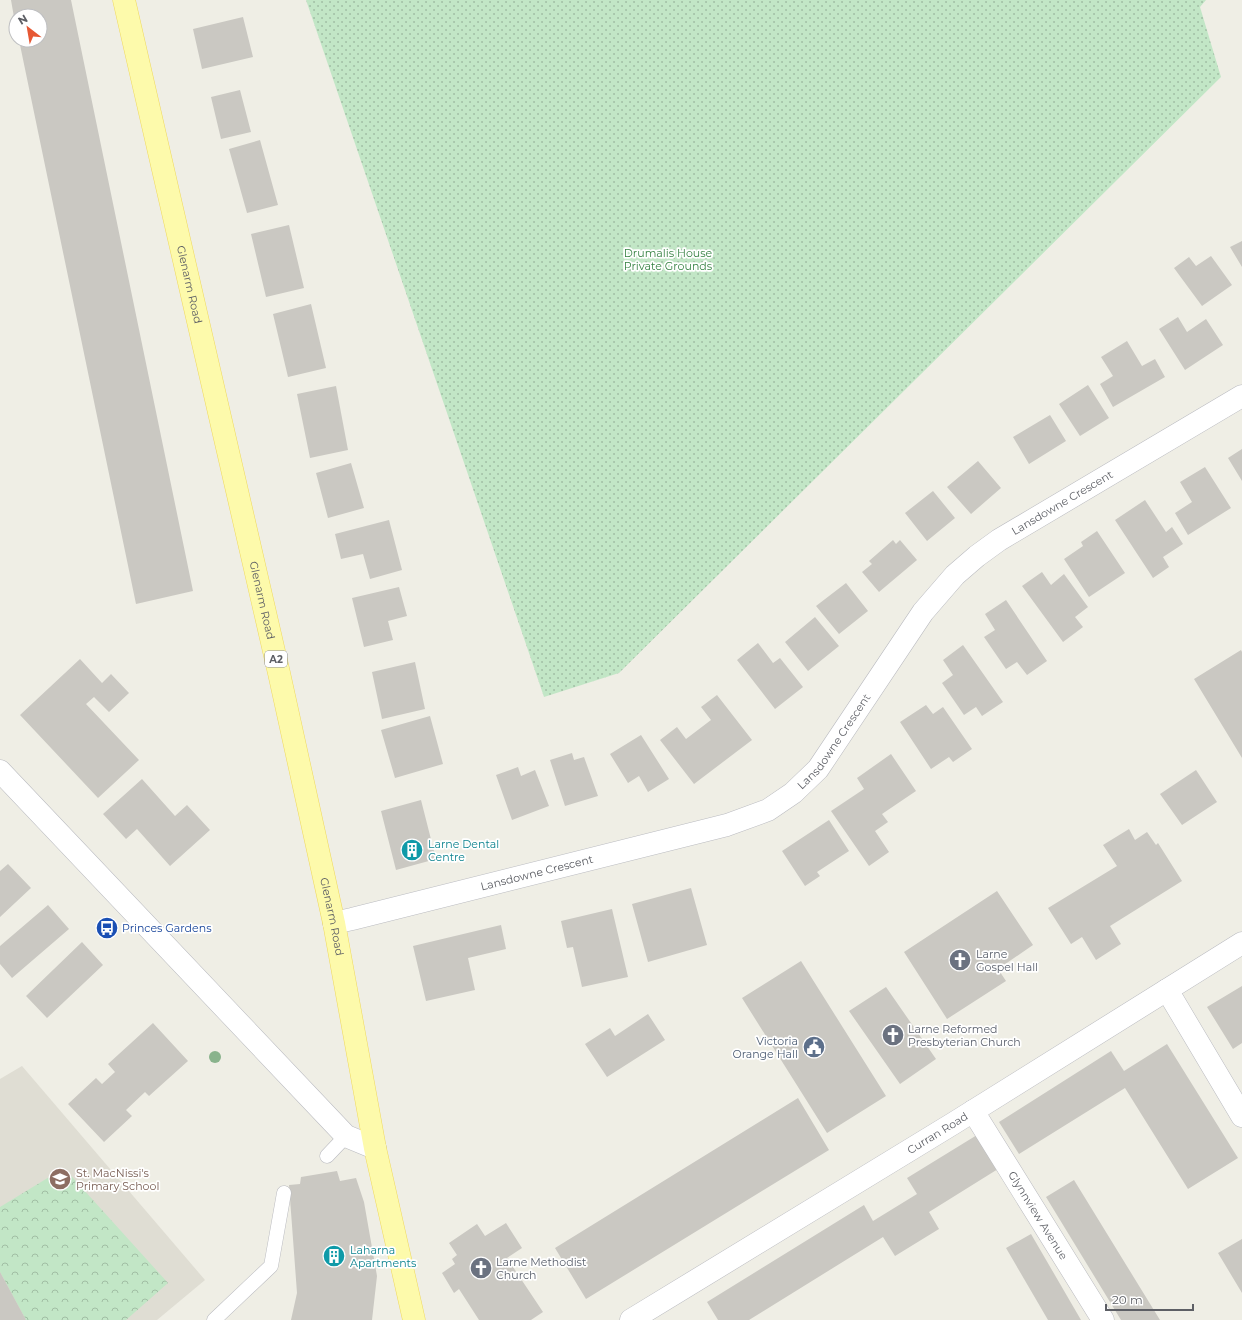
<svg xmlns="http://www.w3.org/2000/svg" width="1242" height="1320" font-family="Montserrat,sans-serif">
<defs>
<pattern id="grass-dots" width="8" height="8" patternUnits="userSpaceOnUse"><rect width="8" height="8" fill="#c2e6c6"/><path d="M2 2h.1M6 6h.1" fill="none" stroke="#a1bea4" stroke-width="1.8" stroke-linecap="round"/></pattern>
<pattern id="park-crowns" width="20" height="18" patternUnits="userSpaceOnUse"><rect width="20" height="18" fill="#c2e6c6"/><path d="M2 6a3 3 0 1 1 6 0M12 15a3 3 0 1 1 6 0" fill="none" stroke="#a1bea4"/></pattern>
</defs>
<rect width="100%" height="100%" fill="#efeee5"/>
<!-- education -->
<path fill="#dfddd3" d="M22,1066l183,214 -48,40h-157v-241z"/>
<!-- grass -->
<path fill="url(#grass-dots)" d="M306,0h900l-6,7 21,70 -602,596 -75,24z"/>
<!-- park -->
<path fill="url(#park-crowns)" d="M64,1168l104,115 -42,37h-100l-26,-48v-65z"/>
<!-- building -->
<path fill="#cac8c2" d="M11,0h60l122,591 -57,13 -117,-564h21v-24h-24l-1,7z
M243,17l10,40 -51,12 -9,-40z
M240,90l11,42 -30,7 -10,-42z
M260,140l18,65 -31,8 -18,-64z
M289,225l15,63 -38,9 -15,-63z
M1242,241v26l-12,-20z
M1211,256l21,29 -30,21 -28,-38 15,-11 7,9z
M311,304l15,64 -38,9 -15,-63z
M1178,317l9,15 19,-13 17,26 -38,25 -26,-41z
M1127,341l15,25 13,-7 10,18 -52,30 -13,-23 13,-8 -12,-19z
M1088,385l21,33 -29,18 -21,-32z
M336,386l12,64 -38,8 -13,-64z
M1050,415l16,26 -37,23 -16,-27z
M1242,449v32l-14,-23z
M978,461l23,27 -30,26 -24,-27z
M351,463l13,45 -36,10 -12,-45z
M1205,467l26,41 -43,27 -13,-22 17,-11 -12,-20z
M933,491l22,27 -28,23 -22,-28z
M1145,500l21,32 6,-5 11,17 -20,13 6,10 -16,11 -38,-58z
M389,520l13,50 -32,9 -7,-25 -22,5 -6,-25z
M1097,531l28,42 -36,24 -25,-38 19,-13 -2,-4z
M893,540l3,4 4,-4 17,20 -38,32 -17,-20 10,-8 -3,-3z
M1042,572l9,13 13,-11 24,33 -13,10 8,10 -20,15 -41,-56z
M846,583l22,28 -29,23 -23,-28z
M399,587l8,29 -19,5 5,19 -29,7 -12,-49z
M1006,600l41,61 -20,14 -10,-13 -11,7 -22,-32 11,-7 -10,-16z
M815,617l24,29 -31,25 -23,-29z
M758,643l15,20 7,-5 23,29 -28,22 -38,-49z
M963,645l40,57 -21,14 -6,-9 -12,8 -22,-32 11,-8 -10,-15z
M1241,650l1,2v106l-48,-79z
M80,659l22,24 9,-9 18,19 -20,19 -15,-15 -8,7 53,56 -41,38 -78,-83z
M415,662l10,47 -43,10 -10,-47z
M717,695l35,45 -58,44 -34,-44 17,-13 9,12 25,-19 -10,-13z
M926,705l7,9 10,-7 29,42 -19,13 -4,-5 -18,12 -31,-47z
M430,716l13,48 -48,14 -14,-48z
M641,735l28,44 -21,13 -9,-16 -11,7 -18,-29z
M572,753l2,7 10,-3 14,39 -33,10 -15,-46z
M891,754l25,37 -34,23 6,8 -13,9 14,21 -20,14 -38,-55 33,-22 -7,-11z
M518,767l3,9 14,-6 14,36 -37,14 -16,-45z
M1196,770l21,32 -35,23 -22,-31z
M142,779l33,37 12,-11 23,25 -40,36 -33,-37 -11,10 -23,-25z
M421,800l15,59 -40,11 -15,-59z
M829,820l20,31 -32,21 3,4 -15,10 -23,-35z
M1129,829l6,11 12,-8 9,13 2,-2 24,38 -72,45 11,18 -25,16 -14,-23 -11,7 -23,-36 69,-42 -14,-21z
M8,864l23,24 -31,29v-46z
M691,888l16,57 -59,17 -16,-58z
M997,891l36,54 -35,24 8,12 -59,38 -43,-67z
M48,905l21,24 -57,49 -12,-14v-18z
M612,909l16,68 -46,10 -9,-40 -6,1 -6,-27z
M501,925l5,24 -38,9 7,32 -49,11 -13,-55z
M82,942l21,23 -56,53 -21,-22z
M801,961l85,135 -59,37 -85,-135z
M1242,986v57l-9,6 -26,-42z
M886,987l50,72 -36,25 -51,-73z
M648,1014l17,26 -58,37 -22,-33 25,-16 5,8z
M153,1023l35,38 -39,35 -4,-4 -19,18 6,6 -28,26 -36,-38 28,-26 6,6 13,-12 -7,-8z
M1167,1044l71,114 -50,31 -63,-101 -106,66 -20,-32 112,-71 13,20z
M798,1098l31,52 -243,149 -31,-51z
M977,1135l21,34 -69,43 10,17 -44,27 -12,-19 -134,83h-31l-11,-18 157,-97 9,16 44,-27 -10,-16z
M337,1171l3,10 16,-3 8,24 13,74 -5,44h-81l6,-27 -8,-108 11,-1 1,-7z
M1074,1180l86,140h-39l-75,-123z
M506,1223l16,25 -15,10 36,54 -12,8h-52l-20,-31 -5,4 -12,-20 13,-9 -3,-5 5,-4 -8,-12 28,-19 8,12z
M1031,1234l50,86h-33l-42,-72z
M1242,1239v54l-24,-40z
M0,1272l26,48h-26z"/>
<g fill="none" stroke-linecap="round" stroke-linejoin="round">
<!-- service casing -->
<g stroke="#babbc0" stroke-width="15">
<path id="service" d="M327,1156l19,-20
M214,1320l57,-54 13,-73"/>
</g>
<!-- minor casing -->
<g stroke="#babbc0" stroke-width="23">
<g id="minor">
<path id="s1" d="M334,923l18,-4 375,-94 41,-15 25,-17 25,-24 105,-157 32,-37 22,-19 22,-16 243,-144"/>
<path d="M1167,990l75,126"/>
<path id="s2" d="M973,1111l130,209"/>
<path id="s3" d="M631,1320l323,-197 288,-180"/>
</g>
</g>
<!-- tertiary casing -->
<g stroke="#babbc0" stroke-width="23">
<path id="tertiary" d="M0,771l346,365 29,12"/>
</g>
<!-- primary casing -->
<g stroke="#efd85e" stroke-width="23">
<g id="primary">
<path id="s4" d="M124,0l155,673 55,250 41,225 39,172"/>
</g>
</g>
<!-- service -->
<use href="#service" stroke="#fff" stroke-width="14"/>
<!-- minor -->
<use href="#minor" stroke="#fff" stroke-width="22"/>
<!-- tertiary -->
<use href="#tertiary" stroke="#fff" stroke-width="22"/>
<!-- primary -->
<use href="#primary" stroke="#fdfaab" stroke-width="22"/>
</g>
<!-- trees -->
<circle fill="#89b38c" cx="215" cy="1057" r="6"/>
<!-- icons -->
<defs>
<g id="building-disc" transform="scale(1.15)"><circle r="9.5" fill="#0f9aa8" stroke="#fff"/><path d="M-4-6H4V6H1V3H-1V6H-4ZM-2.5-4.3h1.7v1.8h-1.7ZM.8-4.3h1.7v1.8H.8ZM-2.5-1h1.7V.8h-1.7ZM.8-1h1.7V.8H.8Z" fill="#fff"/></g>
<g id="bus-disc" transform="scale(1.15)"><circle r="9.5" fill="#1a4fb4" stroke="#fff"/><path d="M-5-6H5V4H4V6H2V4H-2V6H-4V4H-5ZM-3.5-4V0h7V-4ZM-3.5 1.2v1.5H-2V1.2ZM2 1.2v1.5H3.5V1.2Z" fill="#fff"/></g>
<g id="church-disc" transform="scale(1.15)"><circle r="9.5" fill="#6b7280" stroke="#fff"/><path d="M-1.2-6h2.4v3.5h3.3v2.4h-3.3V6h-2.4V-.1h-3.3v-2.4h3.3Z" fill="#fff"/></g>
<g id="civic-disc" transform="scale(1.15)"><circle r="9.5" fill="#5c6f8a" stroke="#fff"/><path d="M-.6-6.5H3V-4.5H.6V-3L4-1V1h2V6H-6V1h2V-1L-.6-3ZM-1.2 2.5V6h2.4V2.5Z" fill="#fff"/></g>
<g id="school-disc" transform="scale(1.15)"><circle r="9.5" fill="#8d6e63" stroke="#fff"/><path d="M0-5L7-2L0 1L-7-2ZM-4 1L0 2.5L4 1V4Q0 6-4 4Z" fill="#fff"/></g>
</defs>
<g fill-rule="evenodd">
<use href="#building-disc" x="412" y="850"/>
<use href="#bus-disc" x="107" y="928"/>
<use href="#church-disc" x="960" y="960"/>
<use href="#church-disc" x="893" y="1035"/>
<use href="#civic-disc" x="814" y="1047"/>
<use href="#school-disc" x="60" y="1179"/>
<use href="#building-disc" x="334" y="1256"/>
<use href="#church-disc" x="481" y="1268"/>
</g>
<g text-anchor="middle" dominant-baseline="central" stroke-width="3.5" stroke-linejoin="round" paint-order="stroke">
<!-- shield labels -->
<rect fill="#fff" stroke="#8e8f93" stroke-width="1" x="265" y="651" width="22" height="16" rx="3"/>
<g font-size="10" font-weight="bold" fill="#5d5f65">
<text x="276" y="659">A2</text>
</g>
<!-- park labels -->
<g font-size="11" fill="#368243" stroke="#fff">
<text x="668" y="253">Drumalis House<tspan x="668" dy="13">Private Grounds</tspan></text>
</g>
<!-- street labels -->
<g font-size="11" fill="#5d5f65" stroke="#fff">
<text stroke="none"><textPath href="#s4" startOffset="292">Glenarm Road</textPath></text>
<text stroke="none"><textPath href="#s1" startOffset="881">Lansdowne Crescent</textPath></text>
<text stroke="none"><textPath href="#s4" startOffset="616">Glenarm Road</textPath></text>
<text stroke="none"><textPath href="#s1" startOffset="545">Lansdowne Crescent</textPath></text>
<text stroke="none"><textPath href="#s1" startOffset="209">Lansdowne Crescent</textPath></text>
<text stroke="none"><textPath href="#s4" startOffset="940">Glenarm Road</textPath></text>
<text stroke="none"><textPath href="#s3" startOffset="359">Curran Road</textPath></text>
<text stroke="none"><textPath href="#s2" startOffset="123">Glynnview Avenue</textPath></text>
</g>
<!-- culture labels -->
<g font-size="11" fill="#0d838f" stroke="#fff" text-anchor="start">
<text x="428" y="844">Larne Dental<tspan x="428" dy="13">Centre</tspan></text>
<text x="350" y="1250">Laharna<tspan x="350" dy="13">Apartments</tspan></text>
</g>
<!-- transit labels -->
<g font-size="11" fill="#164399" stroke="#fff" text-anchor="start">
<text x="122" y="928">Princes Gardens</text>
</g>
<!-- worship labels -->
<g font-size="11" fill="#5b616d" stroke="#fff" text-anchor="start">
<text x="976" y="954">Larne<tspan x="976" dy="13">Gospel Hall</tspan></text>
<text x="908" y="1029">Larne Reformed<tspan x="908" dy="13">Presbyterian Church</tspan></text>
<text x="496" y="1262">Larne Methodist<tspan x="496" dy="13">Church</tspan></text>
</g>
<!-- service labels -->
<g font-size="11" fill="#4e5e75" stroke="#fff" text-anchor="end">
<text x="798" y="1041">Victoria<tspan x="798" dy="13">Orange Hall</tspan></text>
</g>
<!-- education labels -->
<g font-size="11" fill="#785e54" stroke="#fff" text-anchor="start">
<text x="76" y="1173">St. MacNissi's<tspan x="76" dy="13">Primary School</tspan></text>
</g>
</g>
<!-- north arrow -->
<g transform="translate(28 28) rotate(329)"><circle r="19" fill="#ffffff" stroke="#bebfc1"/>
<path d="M0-3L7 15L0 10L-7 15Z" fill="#e65834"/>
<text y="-6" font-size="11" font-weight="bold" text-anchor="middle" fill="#5d5f65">N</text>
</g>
<!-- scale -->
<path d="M1106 1304v6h87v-6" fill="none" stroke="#5d5f65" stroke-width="2"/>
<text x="1112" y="1304" font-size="12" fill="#5d5f65" stroke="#ffffff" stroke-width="3" paint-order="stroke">20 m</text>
</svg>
